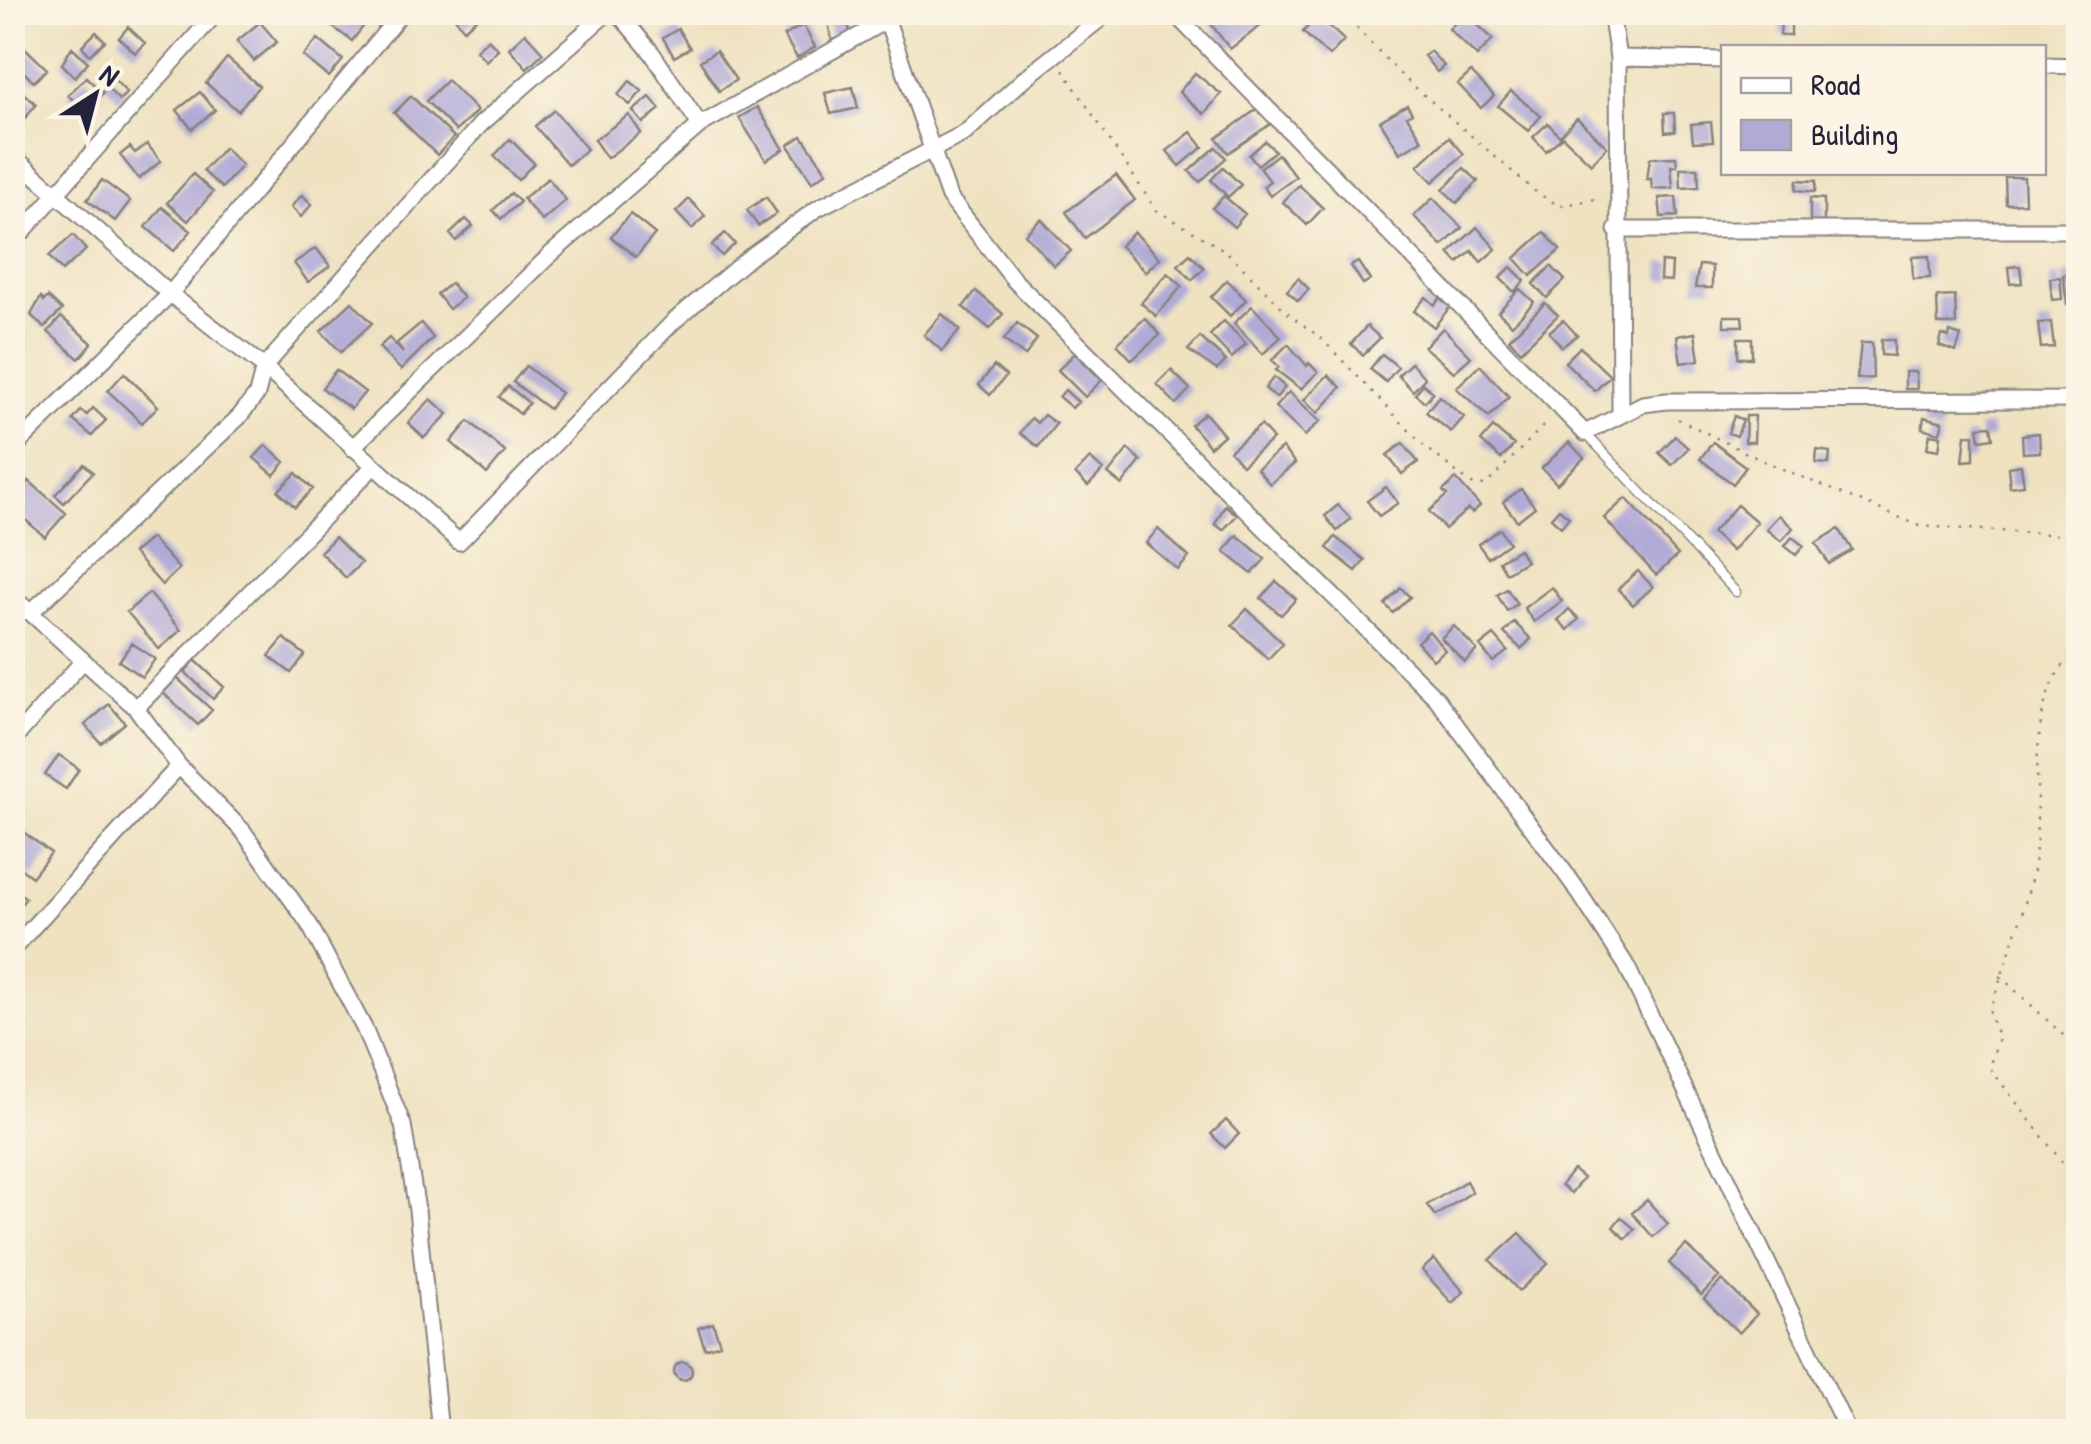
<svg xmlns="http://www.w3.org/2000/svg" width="2091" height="1444" font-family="'Patrick Hand',sans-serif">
<rect width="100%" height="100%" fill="#fcf5e5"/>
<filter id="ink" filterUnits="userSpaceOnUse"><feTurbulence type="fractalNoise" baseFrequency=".01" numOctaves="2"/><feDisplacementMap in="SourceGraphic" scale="20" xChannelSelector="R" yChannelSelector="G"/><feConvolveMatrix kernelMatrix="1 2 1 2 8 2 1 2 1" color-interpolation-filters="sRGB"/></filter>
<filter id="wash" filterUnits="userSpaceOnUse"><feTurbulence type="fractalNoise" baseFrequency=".0048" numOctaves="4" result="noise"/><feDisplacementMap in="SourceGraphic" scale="40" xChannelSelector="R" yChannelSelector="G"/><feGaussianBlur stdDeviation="2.25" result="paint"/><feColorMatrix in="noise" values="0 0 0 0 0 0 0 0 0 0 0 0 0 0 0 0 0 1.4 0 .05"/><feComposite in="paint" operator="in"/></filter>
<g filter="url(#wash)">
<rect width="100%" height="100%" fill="#efe2c1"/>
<g id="blocks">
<!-- building -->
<path fill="#b1aad7" d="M331,12h19l15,12 -13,17 -27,-20z
M450,12h21l5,7 -12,10z
M845,12l6,24 -19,4 -6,-27z
M1226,12h28l9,12 -33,25 -19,-25z
M1526,12h33l-12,17z
M1708,12h20v9l-21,-1z
M1465,13l28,26 -16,17 -28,-27z
M1318,16l26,24 -15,16 -26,-24z
M1781,16l10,1v18h-11z
M260,22l17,20 -23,19 -17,-20z
M803,25l12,22 -18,11 -13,-22z
M128,27l17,16 -10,10 -16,-15z
M678,29l12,19 -16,9 -11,-19z
M96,32l9,9 -15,14 -8,-9z
M525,33l18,20 -16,15 -18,-20z
M318,39l25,21 -14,17 -26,-21z
M488,39l10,10 -12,12 -10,-11z
M23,46l24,23 -13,13 -22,-21z
M72,47l16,15 -13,15 -13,-13z
M716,51l20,29 -17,11 -19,-30z
M1430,51l14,15 -7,6 -13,-16z
M227,58l32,28 -21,25 -32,-28z
M1471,72l23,24 -13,12 -23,-24z
M1195,73l26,21 -17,20 -25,-22z
M109,74l18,19 -8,7 -18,-19z
M86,77l17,16 -18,19 -17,-17z
M447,80l30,31 -21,20 -30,-30z
M630,81l12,10 -12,14 -12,-10z
M853,87l5,21 -27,6 -6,-21z
M1511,91l30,25 -13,15 -30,-25z
M22,92l14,12 -12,16 -12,-9z
M200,92l15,18 -23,19 -15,-19z
M411,96l43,41 -17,18 -43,-42z
M650,97l10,12 -17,14 -10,-12z
M1407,105l5,8 -5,3 15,24 -22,13 -20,-32z
M757,107l27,42 -18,11 -27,-42z
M1260,107l12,16 -44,30 -11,-15z
M554,110l33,39 -19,16 -33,-39z
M1664,113h10l1,18 -10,1z
M629,115l12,18 -34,25 -13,-18z
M1577,118l30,29 -16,17 -30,-29z
M1711,122l2,19 -20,1 -2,-18z
M1548,123l13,15 -15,13 -13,-14z
M1191,132l12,15 -23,19 -13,-15z
M802,136l25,36 -15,10 -24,-37z
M1449,137l15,17 -31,28 -15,-16z
M510,139l24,24 -16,17 -24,-24z
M1265,141l10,10 -17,14 -9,-10z
M147,144l14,17 -22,18 -19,-24 10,-8 5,6z
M1216,147l10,11 -26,24 -11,-11z
M224,148l18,17 -20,23 -19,-17z
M1278,154l18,23 -26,19 -7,-10 7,-5 -10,-13z
M1676,157l1,9h-6l2,22 -21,1 -1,-10h-4l3,-21z
M1223,167l18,18 -13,12 -17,-17z
M1464,168l14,13 -21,22 -14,-13z
M1680,168h18l1,19 -18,1z
M193,174l20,18 -25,29 -21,-18z
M1116,175l19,25 -50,38 -19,-26z
M2005,177h19l1,26 -19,1z
M548,178l18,22 -24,21 -19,-22z
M102,180l28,21 -15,20 -28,-21z
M1797,180l19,1 -1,11 -19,-2z
M1299,185l24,23 -16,17 -24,-23z
M511,193l9,9 -19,17 -8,-9z
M302,195l10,9 -11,13 -10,-10z
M1224,196l21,18 -11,13 -22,-19z
M766,197l11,16 -19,13 -11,-16z
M1676,197l2,19 -17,1 -2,-19z
M1433,198l29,30 -20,18 -28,-30z
M1810,198l14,1v23h-14z
M689,199l16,17 -13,13 -16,-17z
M162,207l29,24 -17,20 -28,-24z
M630,214l25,20 -19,23 -25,-20z
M466,219l7,7 -17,15 -6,-7z
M1041,219l30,32 -17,15 -29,-32z
M1477,227l19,22 -15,13 -9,-11 -14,12 -9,-10z
M1134,232l26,26 -14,14 -26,-26z
M1544,232l16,18 -29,26 -16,-18z
M725,233l10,11 -13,12 -10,-11z
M73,235l13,15 -24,21 -13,-15z
M316,248l14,18 -22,16 -14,-19z
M1190,254l14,14 -12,12 -14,-15z
M1929,256l1,22 -17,1 -1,-22z
M1358,262l12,18 -7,4 -12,-18z
M1661,262l11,1 -1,18 -11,-1z
M1699,265l13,1v22h-17z
M1551,266l14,14 -18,18 -14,-14z
M2020,266l2,17 -12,1 -2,-17z
M1511,267l14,14 -11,11 -14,-14z
M1168,273l14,13 -26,30 -15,-13z
M2078,273v29l-11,2 -4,-29z
M2060,277l2,22 -10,1 -2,-22z
M1298,278l11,11 -11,12 -11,-10z
M1227,280l19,20 -16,16 -19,-19z
M451,283l12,15 -14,11 -12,-15z
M1520,289l14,13 -22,23 -14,-13z
M976,291l27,23 -13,15 -27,-22z
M1955,296l1,28h-18l-1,-27z
M41,297l3,4 4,-4 14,13 -18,18 -13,-13z
M1426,297l9,8 5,-7 10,9 -16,20 -20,-16z
M352,302l20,21 -31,29 -20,-21z
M1545,303l13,12 -37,36 -12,-12z
M1252,306l29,31 -18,17 -29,-31z
M942,314l18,16 -18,21 -18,-16z
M1724,316h18l1,10h-19z
M61,317l31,26 -13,16 -31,-27z
M1145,318l15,17 -28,25 -15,-16z
M1563,320l14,15 -15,12 -13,-15z
M1224,321l22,23 -14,14 -22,-23z
M2051,322l3,25 -13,1 -3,-25z
M421,323l12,15 -32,32 -22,-23 10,-9 14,15 -6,-10z
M1017,323l20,16 -12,17 -21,-16z
M1367,326l13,12 -17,17 -12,-11z
M1443,328l28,29 -17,15 -30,-25z
M1950,332l11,4 -5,16 -17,-6 3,-11 7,2z
M1695,333l4,27 -18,3 -4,-27z
M12,334l13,12 -13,13z
M1200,337l26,24 -9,9 -29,-20z
M1738,338h14v20h-14z
M1881,340h13v16l-13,-1z
M1861,343h11l1,35 -16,1z
M1288,344l19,22 2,-3 9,9 -17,17 -25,-19 3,-3 -7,-7z
M1580,347l30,29 -15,15 -30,-29z
M1075,353l27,27 -17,17 -27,-27z
M1382,354l16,13 -12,15 -16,-13z
M1411,363l14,15 -12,13 -15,-16z
M1480,365l29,32 -20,20 -33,-29z
M526,366l35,27 -12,16 -36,-27z
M994,366l12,10 -16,19 -11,-10z
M336,370l29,22 -14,17 -29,-21z
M1171,370l19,19 -14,15 -19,-20z
M1905,372h11l1,17h-12z
M124,373l34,33 -16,17 -34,-32z
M1328,375l13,12 -23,26 -14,-13z
M1274,377l11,10 -9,11 -11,-10z
M1423,384l10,8 -8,10 -10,-8z
M508,386l21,17 -9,11 -21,-17z
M1065,390l13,12 -6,6 -13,-11z
M1289,392l31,29 -15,15 -30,-29z
M1439,396l25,21 -13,15 -25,-20z
M431,399l17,15 -24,24 -16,-15z
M93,408l13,12 -14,16 -19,-16 8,-9 6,4z
M1205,413l19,22 -14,12 -19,-22z
M1044,415l12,9 -18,23 -18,-14 11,-15 6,5z
M1734,416l9,4 -6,16 -9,-3z
M1746,416h9l-1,26h-9z
M1924,417l19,5 -3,11 -18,-5z
M469,421l36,31 -18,22 -36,-32z
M1261,425l12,14 -31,26 -12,-14z
M1991,426l2,12 -13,2 -2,-13z
M1493,427l21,18 -13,14 -20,-18z
M2039,433l1,19 -17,1 -1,-18z
M1930,434l11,2 -2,14 -12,-2z
M1966,435h8v25l-11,1z
M1675,436l13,12 -16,17 -13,-12z
M1569,442l15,16 -27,26 -15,-16z
M1713,442l33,25 -13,17 -33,-25z
M1403,443l15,19 -16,12 -15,-19z
M266,445l19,17 -11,13 -20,-17z
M1282,448l13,15 -25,21 -13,-15z
M1128,449l13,12 -19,24 -14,-11z
M1817,450l13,2 -1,12 -13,-1z
M1090,458l13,12 -15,16 -13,-12z
M84,464l9,8 -29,31 -9,-8z
M2021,465l3,20 -14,2 -2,-20z
M296,473l17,16 -18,18 -17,-16z
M1456,479l24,27 -8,7 -4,-4 -23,20 -16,-18 18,-16 -4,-4z
M29,481l37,32 -21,24 -33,-29v-8z
M1386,487l12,16 -19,13 -12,-15z
M1521,489l14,18 -18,14 -14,-19z
M1626,498l52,57 -22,20 -52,-57z
M1225,505l12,10 -14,15 -8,-6z
M1338,505l13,14 -14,12 -12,-15z
M1737,505l20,17 -25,29 -20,-18z
M1559,509l10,8 -8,10 -10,-9z
M1779,515l14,13 -12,13 -15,-12z
M1158,529l31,28 -11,13 -32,-27z
M1500,529l9,14 -21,15 -10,-14z
M1839,529l13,21 -23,14 -13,-21z
M1237,535l28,24 -13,15 -28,-23z
M335,537l26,26 -15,15 -26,-26z
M1335,537l30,23 -9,11 -29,-23z
M1792,537l12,9 -8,9 -11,-9z
M151,538l28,31 -17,16 -29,-32z
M1519,549l7,12 -20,12 -7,-12z
M1638,571l15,16 -20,18 -15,-16z
M1276,581l20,18 -15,16 -20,-17z
M1552,587l10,14 -28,21 -10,-14z
M1401,588l9,9 -17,16 -8,-9z
M1507,589l10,15 -10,7 -10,-16z
M149,593l32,37 -22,19 -32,-37z
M1247,609l36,34 -15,16 -36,-34z
M1569,609l10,10 -11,11 -10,-10z
M1514,622l17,17 -10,10 -17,-16z
M1454,626l23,24 -12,12 -24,-24z
M1429,631l16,19 -12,10 -16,-18z
M1494,635l14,16 -15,11 -13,-16z
M284,638l21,17 -14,18 -22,-17z
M132,643l23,16 -13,18 -23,-16z
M195,660l29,27 -11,12 -28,-27z
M177,678l35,32 -14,15 -35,-32z
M109,704l16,19 -24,20 -16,-18z
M59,755l20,14 -13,20 -21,-14z
M22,831l29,22 -19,24 -20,-15v-19z
M12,888l14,10 -14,17z
M1226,1120l13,14 -14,14 -14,-14z
M1573,1170l10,8 -12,15 -10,-8z
M1466,1181l6,11 -37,24 -8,-11z
M1647,1200l21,24 -15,13 -21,-24z
M1621,1217l14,12 -9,10 -13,-12z
M1520,1233l28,31 -29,27 -29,-31z
M1686,1245l33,32 -18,18 -32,-32z
M1434,1259l30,33 -12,11 -30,-33z
M1722,1280l35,34 -18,19 -35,-34z
M713,1323l7,21 -15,5 -7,-21z
M674 1371a9 9 0 1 1 18 0a9 9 0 1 1-18 0Z"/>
</g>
</g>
<g filter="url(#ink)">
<use href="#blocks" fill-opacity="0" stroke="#88827e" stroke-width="2.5"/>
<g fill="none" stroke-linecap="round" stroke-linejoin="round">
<!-- lane casing -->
<g stroke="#88827e" stroke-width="11">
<path id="lane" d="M1585,433l151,159"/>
</g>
<!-- street casing -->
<g stroke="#88827e" stroke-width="19">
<path id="street" d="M884,12l65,185 65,83 423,419 139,189 50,77 222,467
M1173,12l412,421 58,-29 24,-3 411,-1
M1611,12l7,46 2,356
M1618,58l106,2
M2044,65l34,1
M700,125l187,-105
M12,155l158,139 94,73 195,175 214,-220 74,-63 71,-51 147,-75 59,-54 85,-67
M1616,230h462
M12,244l205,-232
M352,448l198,-193 150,-130 -48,-72 -35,-41
M12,450l158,-156 232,-282
M12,596l124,112 43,58 64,65 66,93 55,104 39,97 14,85 23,222
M21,611l10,1 208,-195 18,-23 7,-27 217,-243 127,-112
M136,708l237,-241
M12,741l71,-80
M12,950l167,-184"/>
</g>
<!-- path -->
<path stroke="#88827e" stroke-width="2.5" stroke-dasharray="2.5 8" stroke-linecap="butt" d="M1342,12l59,63 136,118 23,13 40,-8
M1063,70l93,140 70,41 65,65 30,22 101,106 49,40 15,1 61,-63
M1678,419l83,41 159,66 158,10
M2078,650c-61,49 -31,158 -46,225 -10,47 -29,93 -43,139l10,24 -10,29 89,116
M2000,976l78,73"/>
<!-- lane -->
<use href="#lane" stroke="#fff" stroke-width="8"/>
<!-- street -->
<use href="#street" stroke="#fff" stroke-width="15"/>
</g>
</g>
<!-- margin -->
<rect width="2091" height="1444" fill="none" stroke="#fcf5e5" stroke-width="50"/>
<!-- legend -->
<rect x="1721" y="45" width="325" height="130" fill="#fcf5e5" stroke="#a5a1a1" stroke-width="2.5"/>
<rect x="1741" y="78" width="50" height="15" fill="#ffffff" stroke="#a5a1a1" stroke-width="2.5"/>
<text x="1811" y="95" font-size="30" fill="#22223b">Road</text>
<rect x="1741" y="120" width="50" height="30" fill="#b1aad7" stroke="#a5a1a1" stroke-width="2.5"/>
<text x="1811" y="145" font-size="30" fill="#22223b">Building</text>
<!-- north arrow -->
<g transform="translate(95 95) rotate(36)" stroke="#fcf5e5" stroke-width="8" paint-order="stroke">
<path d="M0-8L18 38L0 25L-18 38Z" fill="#22223b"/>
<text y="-15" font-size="28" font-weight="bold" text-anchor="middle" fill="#22223b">N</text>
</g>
</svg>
